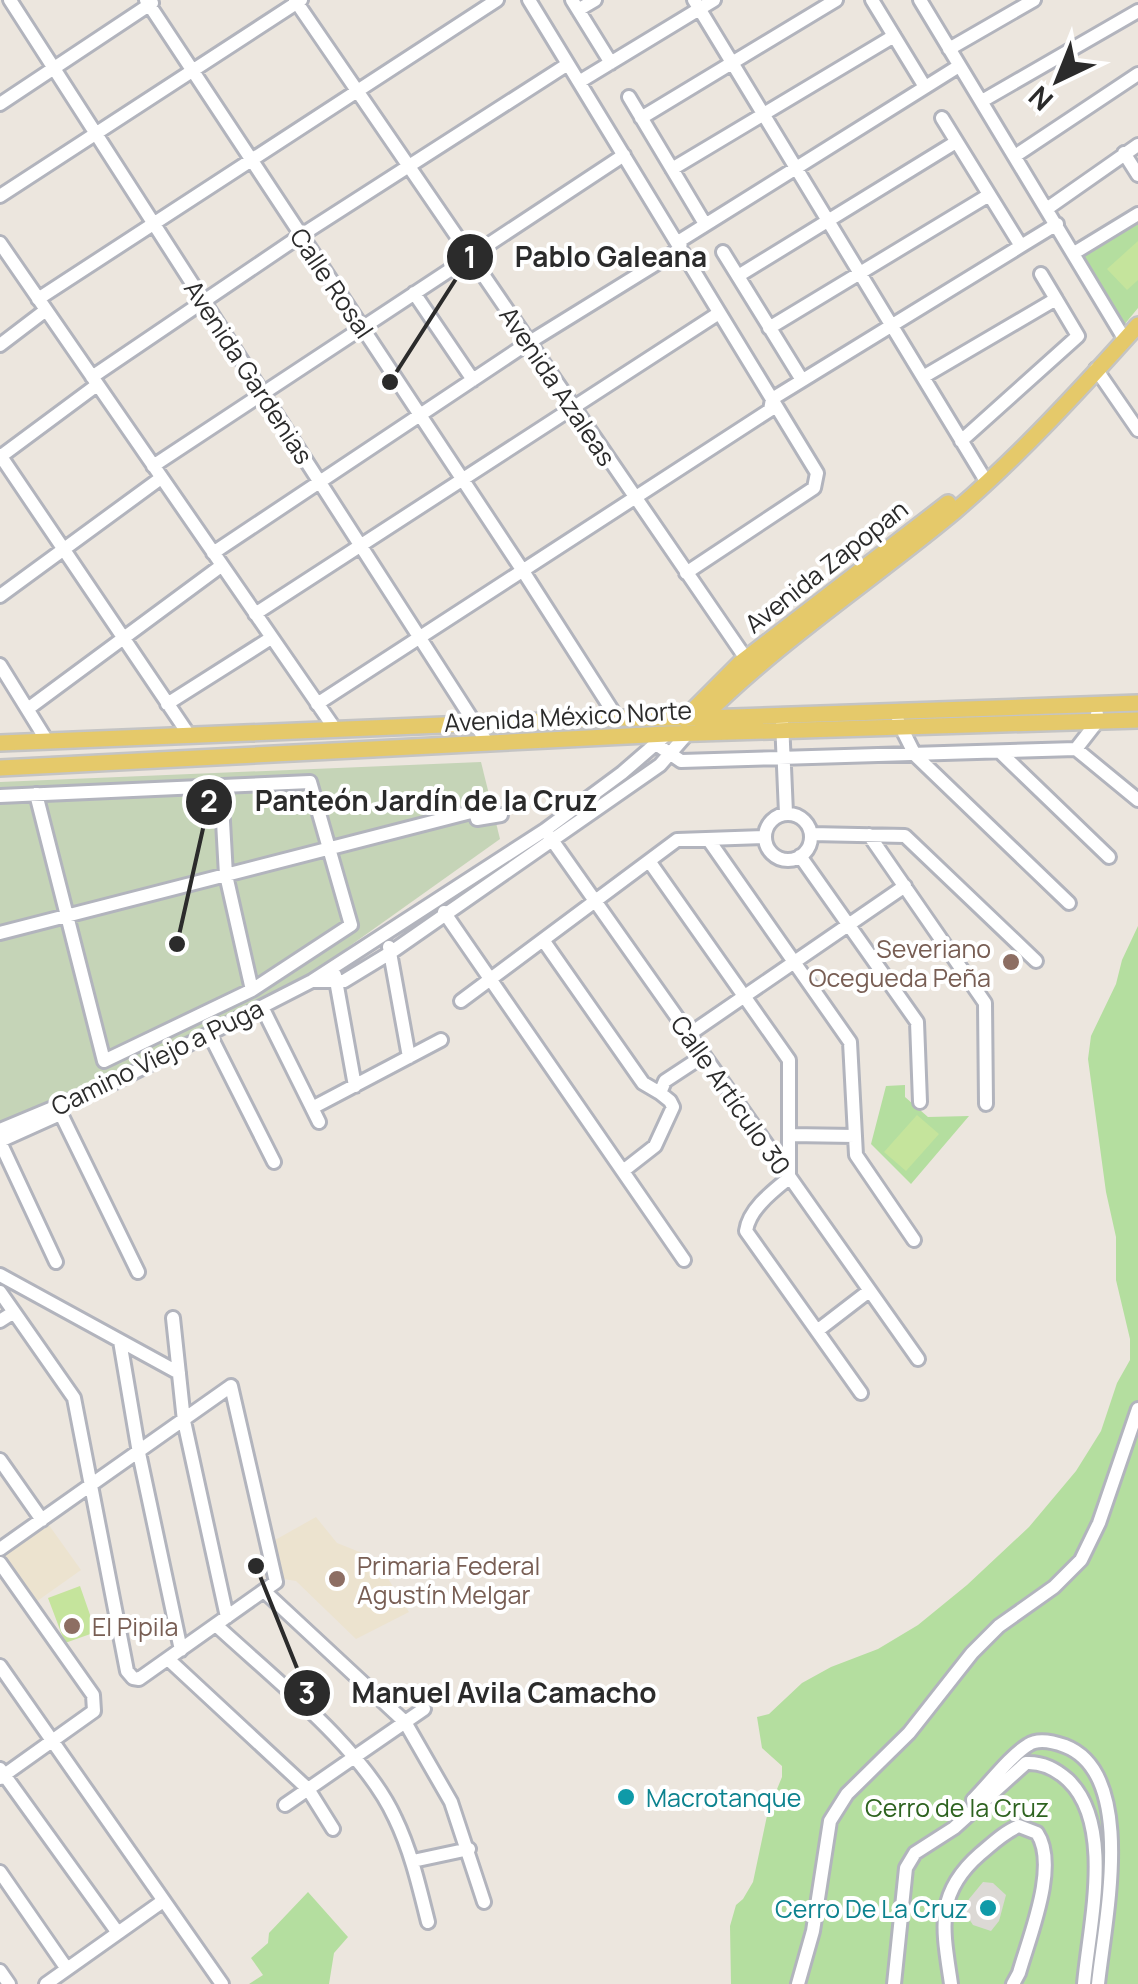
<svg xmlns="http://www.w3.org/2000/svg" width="1138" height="1984" font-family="Manrope,sans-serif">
<rect width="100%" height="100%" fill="#ece6de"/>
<!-- education -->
<path fill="#ece3cf" d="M41,1514l40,56 -48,34 -33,-46v-15z
M316,1517l21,26 38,15 34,54 -53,27 -60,-58 -19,-3 -9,-34z"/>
<!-- green -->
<path fill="#b4de9f" d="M1138,221v87l-14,17 -43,-69z
M1138,926v1058h-407l-1,-58 6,-21 7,-6 10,-17 15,-71 14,-34v-11l-20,-18 -5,-31 12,-3 33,-31 29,-16 47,-18 40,-24 49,-40 62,-58 47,-56 25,-40 16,-48 13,-23v-21l-14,-59v-43l-10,-45 -18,-133 3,-23 25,-52 6,-24z
M905,1085v12l23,20 41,-1 -58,68 -40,-40 15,-58z
M308,1892l40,45 -14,16 -5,31h-80l14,-9 -12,-17 17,-15 1,-10z"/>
<!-- cemetery -->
<path fill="#c5d4b7" d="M481,762l19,77 -191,136 -195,100 -114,51v-344z"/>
<!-- pitch -->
<path fill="#c5e49c" d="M1138,241v39l-11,10 -20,-21z
M917,1115l22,19 -33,37 -22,-19z
M80,1586l16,46 -31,11 -17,-45z"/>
<!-- plaza -->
<path fill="#dcd9d5" d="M983,1882l10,1 13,12 -7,26 -8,10 -18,-6 -8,-12 4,-14z"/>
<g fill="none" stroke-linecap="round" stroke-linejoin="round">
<!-- minor casing -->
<g stroke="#b2b4bd" stroke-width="18">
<path id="minor" d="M10,0l478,744
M146,0l377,571 94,147
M295,0l456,666
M529,0l288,473 -3,15 -128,85
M572,0l39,63
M694,0l292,481
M872,0l53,87
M920,0l205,340
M578,10l17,-10
M949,49l85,-49
M579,82l135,-82
M629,97l76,127
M982,101l156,-90
M0,104l152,-101
M641,118l195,-118
M1124,153l14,22
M1015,156l123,-82
M672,169l222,-133
M0,196l301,-196
M1048,208l90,-63
M0,243l335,486
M1021,246l36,-22
M723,252l79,128
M1074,253l64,-39
M1041,274l15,25
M738,276l218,-134
M414,293l59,87
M38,299l459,-299
M769,328l220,-133
M0,345l46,-35
M1096,369l42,61
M92,377l208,-141 268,-172
M923,377l133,-78 22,37 -117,105
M0,455l189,280
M0,457l97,-72
M153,466l471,-311
M213,553l315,-210 152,-94 1,-9 278,-174
M0,596l161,-118
M255,614l464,-301
M0,665l47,76
M167,704l104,-66
M317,704l453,-294 2,-11 249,-153 -79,-128
M29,708l192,-142
M782,721l4,92
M898,721l17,34 154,148
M656,744l25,17 395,-12 21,-27v-8
M1076,749l62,51
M1000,752l109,105
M221,786l5,89 26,115
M0,796c103,-5 207,-9 310,-14l41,143 -99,65 -148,71 -68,-267
M765 837a23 23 0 1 1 46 0a23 23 0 1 1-46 0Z
M545,830l373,529
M811,834l94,2 131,125
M869,835l116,168 1,101
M708,839l142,203 6,113 58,85
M800,856l117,166 3,80
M649,861l140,199v118c-16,13 -40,31 -43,53l115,162
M444,912l240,348
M0,933l475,-122 2,8 24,-4
M543,940l100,143 17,10
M389,947l20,110
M335,975l20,111
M314,981h30l46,-28 270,-188 27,-31
M461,1001l216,-161 87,-3
M262,1007l57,115
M210,1035l64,127
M688,1035l217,-149
M57,1106l81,166
M312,1108l129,-68
M0,1130l115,-48 197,-101 233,-151 77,-57 45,-39
M790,1135l65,1
M0,1141l60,-27
M0,1142l56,120
M623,1171l32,-25 18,-39 -3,-6 -10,-8 5,-12 38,-25
M0,1275l179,98
M0,1292l74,106 53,273 6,7 6,1 137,-97 -45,-196 -231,163
M173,1318l11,103 43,196
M0,1321l14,-9
M817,1331l52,-40
M120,1341l19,112 42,197
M0,1460l42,60
M0,1563l93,132 1,16 -94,67
M264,1591l141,131 46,80 33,100
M216,1625c57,53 147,123 179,193 16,33 24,68 33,104
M168,1659l140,130 25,40
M0,1666l222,318
M0,1769l118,164
M973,1800c16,-16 37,-44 55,-55 10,-7 26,-3 37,1 73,28 39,178 33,238
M285,1805l139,-96
M413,1861l56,-12
M0,1872l67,97
M0,1971l9,13
M46,1984l117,-83
M798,1984l15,-53 17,-110 17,-27 62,-61 63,-80 27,-27 55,-39 27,-27 18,-37 39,-114
M894,1984l12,-116 9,-15 39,-25 72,-65c17,-1 30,6 42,17 47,45 21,146 16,204
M951,1984c-8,-55 -17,-90 29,-130 12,-10 24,-22 39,-28l18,7c22,33 -8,104 -18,140l-6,11"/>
</g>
<!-- major casing -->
<g stroke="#c4c4c4" stroke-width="20">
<path id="major" d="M684,719l55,-55 209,-161
M700,720c77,-78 171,-139 255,-209 65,-56 126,-122 183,-186
M0,743l617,-25h86l435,-15
M0,768l667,-34 471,-14"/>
</g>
<!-- minor -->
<use href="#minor" stroke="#fff" stroke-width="12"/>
<!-- major -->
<use href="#major" stroke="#e5c96a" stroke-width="15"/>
</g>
<!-- markers -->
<g fill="#8d6e63" stroke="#fff" stroke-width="4">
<circle cx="1011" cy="962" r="10"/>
<circle cx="337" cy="1579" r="10"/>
<circle cx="72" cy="1626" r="10"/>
</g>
<g fill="#0f9aa8" stroke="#fff" stroke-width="4">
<circle cx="626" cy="1797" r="10"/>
<circle cx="988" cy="1908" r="10"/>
</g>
<g text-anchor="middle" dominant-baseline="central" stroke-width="8" stroke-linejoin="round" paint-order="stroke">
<!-- street labels -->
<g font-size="25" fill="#2b2b2b" stroke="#fff">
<text transform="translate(332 283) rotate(56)">Calle Rosal</text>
<text transform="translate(249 372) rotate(57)">Avenida Gardenias</text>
<text transform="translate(558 386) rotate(56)">Avenida Azaleas</text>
<text transform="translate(826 566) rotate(-38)">Avenida Zapopan</text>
<text transform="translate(568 716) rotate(-3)">Avenida México Norte</text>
<text transform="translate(157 1057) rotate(-26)">Camino Viejo a Puga</text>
<text transform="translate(731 1095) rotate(55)">Calle Artículo 30</text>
</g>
<!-- education labels -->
<g font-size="25" fill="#785e54" stroke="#fff" text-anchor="start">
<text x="991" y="948" text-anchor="end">Severiano<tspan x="991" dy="29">Ocegueda Peña</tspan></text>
<text x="357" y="1565">Primaria Federal<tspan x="357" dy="29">Agustín Melgar</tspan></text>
<text x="92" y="1626">El Pipila</text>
</g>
<!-- culture labels -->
<g font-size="25" fill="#0d838f" stroke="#fff" text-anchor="start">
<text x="646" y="1797">Macrotanque</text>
<text x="968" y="1908" text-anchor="end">Cerro De La Cruz</text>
</g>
<!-- park labels -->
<g font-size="25" fill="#2e6320" stroke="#fff">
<text x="957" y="1807">Cerro de la Cruz</text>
</g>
</g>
<!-- callouts -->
<path fill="none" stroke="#2b2b2b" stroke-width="4" d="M390 382L470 257M177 944L209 802M256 1566L307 1693"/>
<g fill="#2b2b2b" stroke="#fff" stroke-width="4">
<circle cx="390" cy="382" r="10"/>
<circle cx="177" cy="944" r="10"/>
<circle cx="256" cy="1566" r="10"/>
<circle cx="470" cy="257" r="25"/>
<circle cx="209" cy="802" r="25"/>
<circle cx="307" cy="1693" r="25"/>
</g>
<g font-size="30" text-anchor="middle" font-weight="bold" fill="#fff">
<text x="470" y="268">1</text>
<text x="209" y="812">2</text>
<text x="307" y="1704">3</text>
</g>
<g font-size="28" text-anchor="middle" font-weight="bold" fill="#2b2b2b" stroke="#fff" stroke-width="8" stroke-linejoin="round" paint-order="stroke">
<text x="611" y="267">Pablo Galeana</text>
<text x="426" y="811">Panteón Jardín de la Cruz</text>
<text x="504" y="1703">Manuel Avila Camacho</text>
</g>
<!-- north arrow -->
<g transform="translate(1058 80) rotate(223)" stroke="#ffffff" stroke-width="8" paint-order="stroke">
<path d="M0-8L18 38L0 25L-18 38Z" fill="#2b2b2b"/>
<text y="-15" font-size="28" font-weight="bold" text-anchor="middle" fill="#2b2b2b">N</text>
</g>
</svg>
